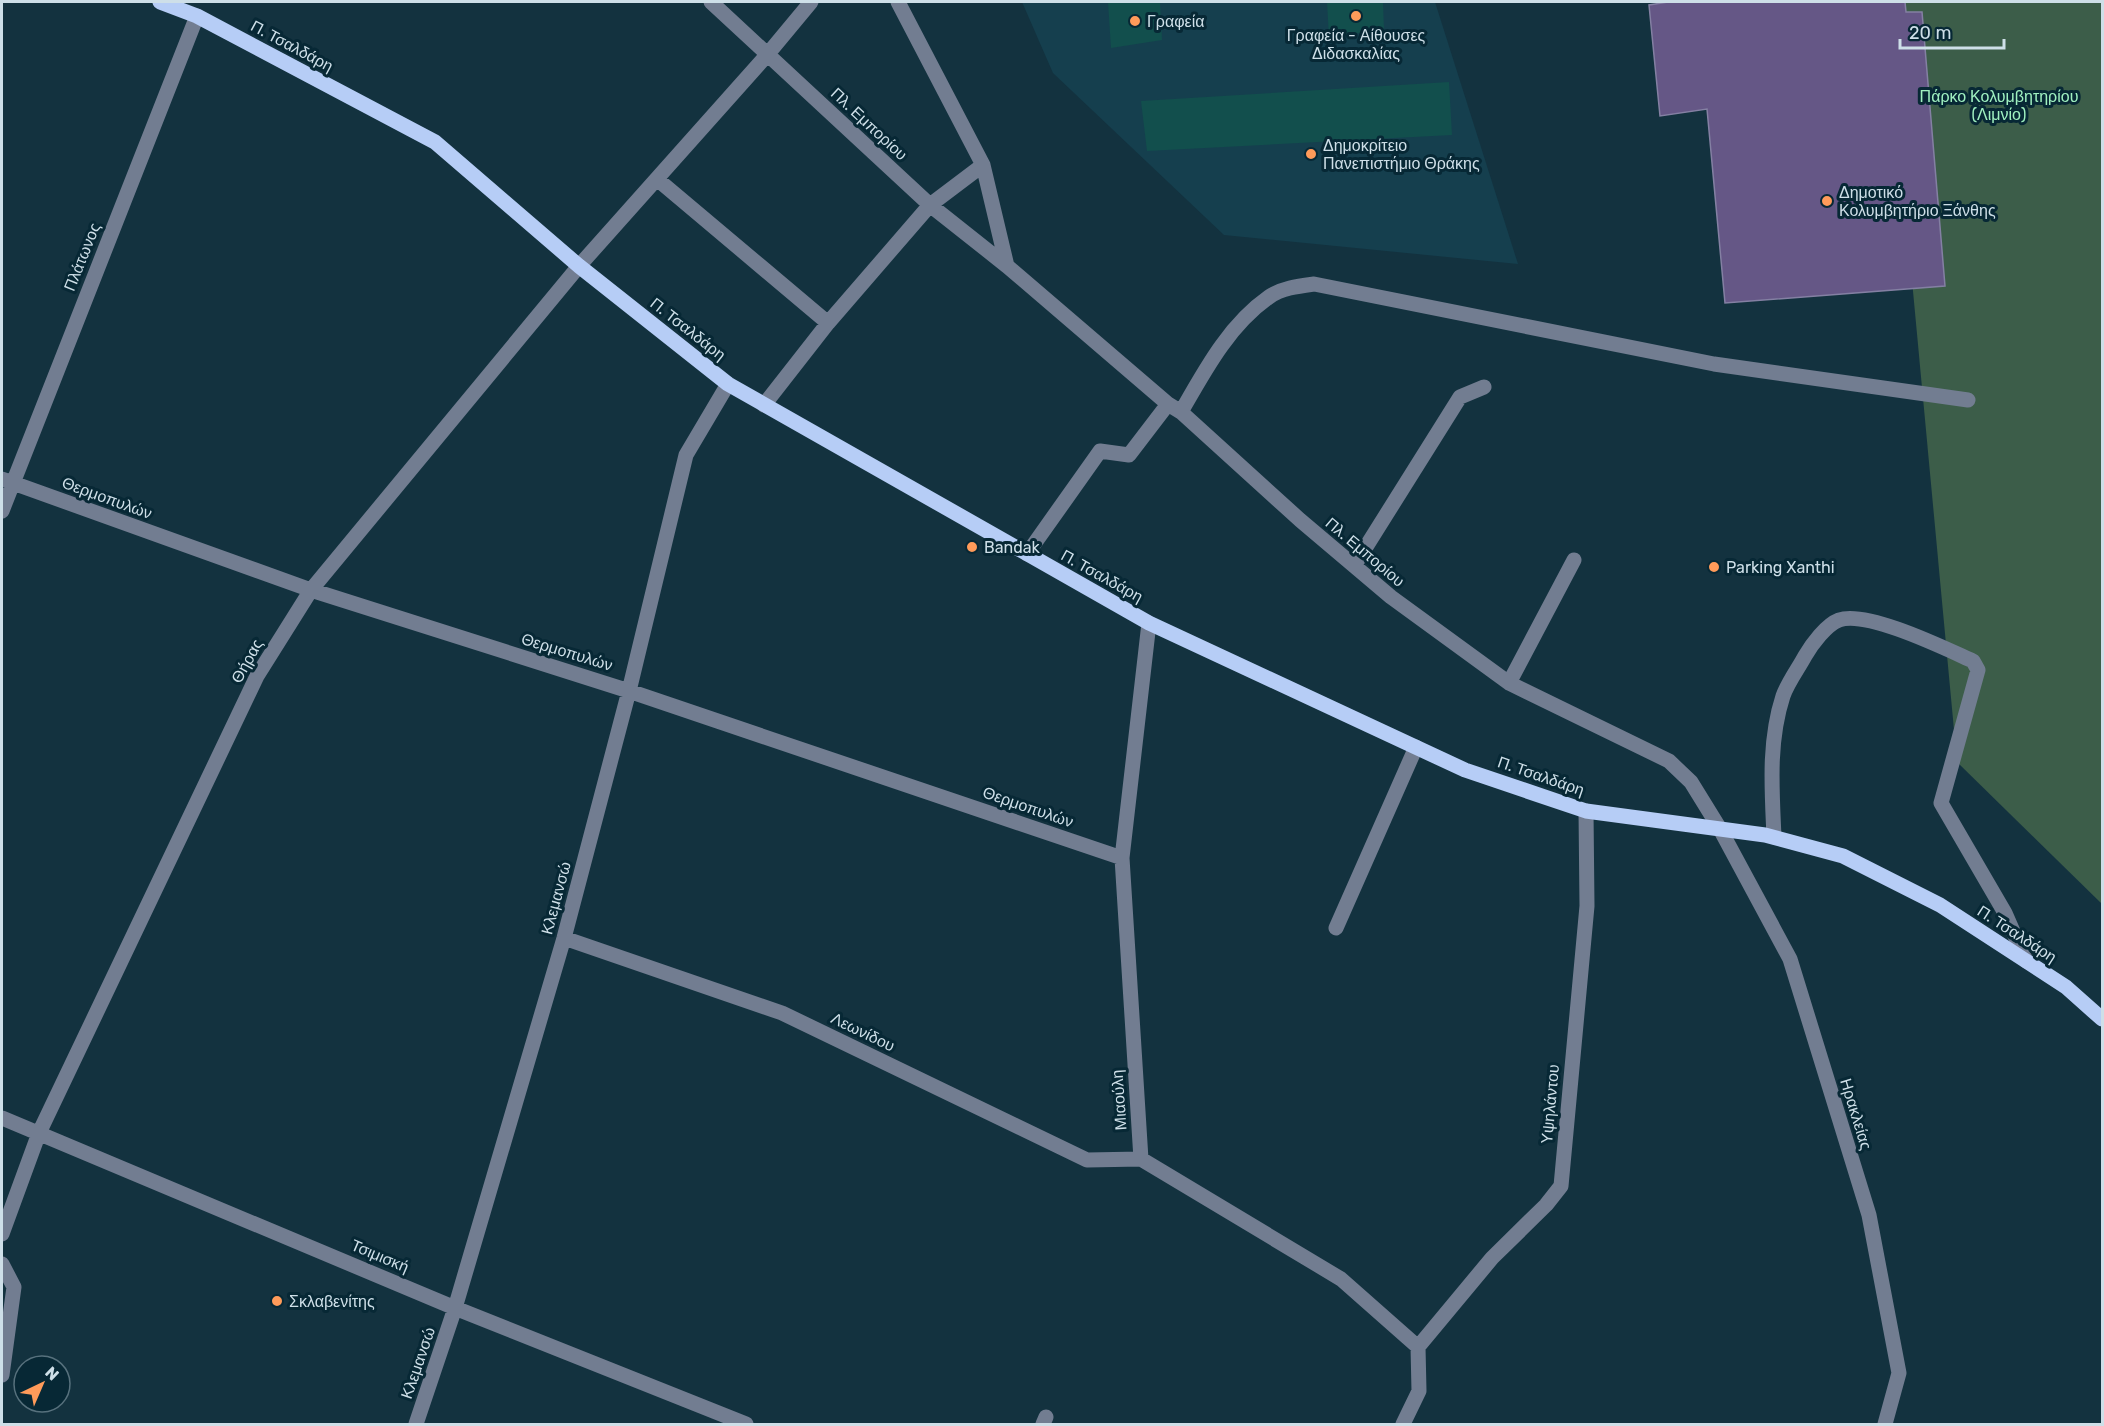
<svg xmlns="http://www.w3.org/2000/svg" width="2104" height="1426" font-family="Rubik,sans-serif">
<rect width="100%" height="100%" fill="#13323f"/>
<!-- built -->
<path fill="#153f4e" d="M1022,2h413l83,262 -294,-29 -171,-162z"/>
<!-- green -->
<path fill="#3c5d49" d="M1886,2h216v902l-145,-142z"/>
<!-- water -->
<path fill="#655786" stroke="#8480a3" stroke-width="1.5" d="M1668,2h237l1,10h16l23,274 -220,17 -18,-194 -47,7 -11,-111z"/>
<!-- building -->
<path fill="#124f4d" d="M1108,2h52l2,38 -51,8z
M1327,2h56l1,28 -55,7z
M1449,82l3,53 -305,16 -6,-50z"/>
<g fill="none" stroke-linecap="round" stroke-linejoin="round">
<!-- minor -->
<path stroke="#727d91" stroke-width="15" d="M711,2l219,203 77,61
M898,2l85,163 24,101 161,138 13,8 119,108 91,77 118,86 160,78 22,21 29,47 70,130 79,256 30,158 -14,51
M657,179l171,144
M764,405l64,-82 102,-118 53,-40
M1181,412c24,-42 48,-87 88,-115 13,-9 30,-11 45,-13l400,80 254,36
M2,479l309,111 318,101 493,167
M2,511l195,-495
M1027,554l73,-103 29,4 39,-51
M1354,566l106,-169 24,-10
M1149,623l-27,235 19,301 200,120 77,68 1,44 -16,33
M1509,683l65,-123
M1774,837c-2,-47 -6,-95 9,-141 5,-14 15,-27 22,-40 7,-12 21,-31 34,-36 28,-10 107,29 134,41l5,9 -37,133 64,110 21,48
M1336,928l80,-181
M564,938l218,75 305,147 54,-1
M2,1118l453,190 291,116
M2,1234l37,-101 218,-457 54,-86 268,-324 188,-211 44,-53
M2,1264l12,23 -12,88
M1418,1347l74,-89 54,-53 15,-19 26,-280 -1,-95
M416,1424l39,-116 109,-370 65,-247 57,-236 42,-71
M1043,1424l3,-7"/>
<!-- major -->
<path stroke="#b6cdf6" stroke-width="15" d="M160,2l37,14 238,126 144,124 149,118 421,239 316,147 121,41 179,24 78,21 97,49 126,82 36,32"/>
</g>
<!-- markers -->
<g fill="#ff9b5a" stroke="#072835" stroke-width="2">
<circle cx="1356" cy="16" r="6"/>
<circle cx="1135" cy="21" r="6"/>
<circle cx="1311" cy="154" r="6"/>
<circle cx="1827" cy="201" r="6"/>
<circle cx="972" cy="547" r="6"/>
<circle cx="1714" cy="567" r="6"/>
<circle cx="277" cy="1301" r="6"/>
</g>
<g text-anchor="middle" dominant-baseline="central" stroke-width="6" stroke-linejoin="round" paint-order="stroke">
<!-- poi labels -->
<g font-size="16" fill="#cedfe8" stroke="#072835" text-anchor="start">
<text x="1147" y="21">Γραφεία</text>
<text x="1356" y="35" text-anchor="middle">Γραφεία - Αίθουσες<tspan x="1356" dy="18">Διδασκαλίας</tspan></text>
<text x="1323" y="145">Δημοκρίτειο<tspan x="1323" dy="18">Πανεπιστήμιο Θράκης</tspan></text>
<text x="1839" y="192">Δημοτικό<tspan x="1839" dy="18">Κολυμβητήριο Ξάνθης</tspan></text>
<text x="984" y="547">Bandak</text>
<text x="1726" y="567">Parking Xanthi</text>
<text x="289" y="1301">Σκλαβενίτης</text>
</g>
<!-- street labels -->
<g font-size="16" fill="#cedfe8" stroke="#072835">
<text transform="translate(292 46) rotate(28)">Π. Τσαλδάρη</text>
<text transform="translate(869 124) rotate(43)">Πλ. Εμπορίου</text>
<text transform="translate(82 257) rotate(-68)">Πλάτωνος</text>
<text transform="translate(688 329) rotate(38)">Π. Τσαλδάρη</text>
<text transform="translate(107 498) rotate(20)">Θερμοπυλών</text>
<text transform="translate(1365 552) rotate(40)">Πλ. Εμπορίου</text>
<text transform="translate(1102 576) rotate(29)">Π. Τσαλδάρη</text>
<text transform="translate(567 652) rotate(17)">Θερμοπυλών</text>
<text transform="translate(247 661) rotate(-61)">Θήρας</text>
<text transform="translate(1541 776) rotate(19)">Π. Τσαλδάρη</text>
<text transform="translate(1028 807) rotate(19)">Θερμοπυλών</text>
<text transform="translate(556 898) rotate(-75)">Κλεμανσώ</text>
<text transform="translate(2017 934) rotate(33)">Π. Τσαλδάρη</text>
<text transform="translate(863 1032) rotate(26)">Λεωνίδου</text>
<text transform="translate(1119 1100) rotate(-94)">Μιαούλη</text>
<text transform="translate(1550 1104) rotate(-85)">Υψηλάντου</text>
<text transform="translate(1856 1114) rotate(73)">Ηρακλείας</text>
<text transform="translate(380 1256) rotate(23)">Τσιμισκή</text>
<text transform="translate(418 1363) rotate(-71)">Κλεμανσώ</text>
</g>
<!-- park labels -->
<g font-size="16" fill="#a0f1c0" stroke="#072835">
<text x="1999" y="96">Πάρκο Κολυμβητηρίου<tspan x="1999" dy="18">(Λιμνίο)</tspan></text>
</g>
</g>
<!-- border -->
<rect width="2104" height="1426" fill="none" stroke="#cedfe8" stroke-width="6"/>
<!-- north arrow -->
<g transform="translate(42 1384) rotate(44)"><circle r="28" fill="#072835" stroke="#57717d" stroke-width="1.5"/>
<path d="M0-4.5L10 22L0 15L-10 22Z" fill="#ff9b5a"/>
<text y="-9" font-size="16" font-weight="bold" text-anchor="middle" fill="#cedfe8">N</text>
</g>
<!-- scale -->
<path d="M1900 39v9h104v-9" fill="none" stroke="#cedfe8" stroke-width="3"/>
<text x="1909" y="39" font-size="18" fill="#cedfe8" stroke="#072835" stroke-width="4.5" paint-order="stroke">20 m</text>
</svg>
